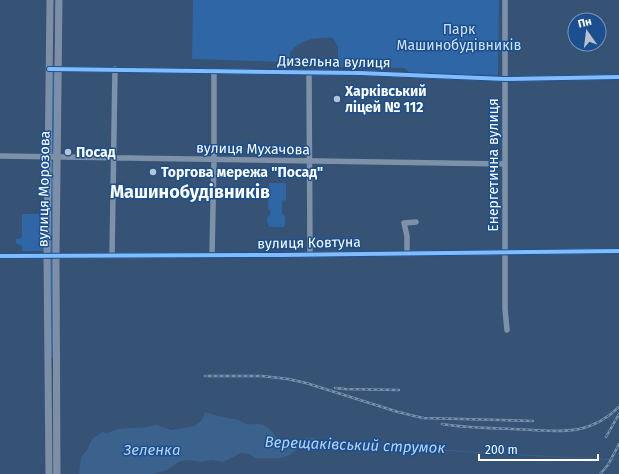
<svg xmlns="http://www.w3.org/2000/svg" width="619" height="474" font-family="'Fira Sans',sans-serif">
<rect width="100%" height="100%" fill="#365274"/>
<!-- green -->
<path fill="#2f66a5" d="M193,0h306l-1,75 -88,-2 -6,-5 -66,-1v-20l-5,-9c-18,-1 -31,1 -43,14v10l-98,-3z
M51,70h6l-1,87h-6z
M50,161h6l-1,95h-7z
M269,183h17v17l-4,1v12l3,3v9l-2,2h-13l-2,-2 -1,-8 4,-2 -1,-5 -2,-1z
M22,214h22l1,37h-23v-5l-6,-3v-4l6,-1z
M49,260h6v97h-5z"/>
<!-- water -->
<path fill="#3b618d" d="M205,412c10,4 20,5 30,7 4,1 8,4 12,5 6,1 13,-1 18,2 8,3 11,15 18,17 12,3 25,-9 33,-4l1,6 -4,3h-14l-9,7 -8,3h-27l-6,-4 -8,-1 -18,9 -12,-2 -9,2 -16,-2 -7,2 -12,8 -14,4h-74l2,-17 6,-7 5,-11 10,-7 5,1 11,-4 28,-2 10,-2 16,5 23,-4 7,-6z"/>
<g fill="none" stroke-linecap="round" stroke-linejoin="round">
<!-- stream -->
<path stroke="#3b618d" stroke-width="1" d="M316,443l9,-1 160,11 134,7"/>
<!-- minor -->
<path stroke="#7d92a8" stroke-width="5.5" d="M505,0v309l2,21
M49,69l311,4 145,6 114,-2
M309,73l1,182
M0,156l505,8
M407,253v-17l-3,-13 12,-1
M212,255l2,-95v-89
M0,256l278,-1 341,-4
M112,256l3,-187"/>
<!-- major -->
<path stroke="#7d8ea7" stroke-width="7" d="M49,474l-2,-217 3,-257
M57,474l-1,-217 3,-257"/>
<!-- tram -->
<path stroke="#7e92a7" stroke-width="1" d="M54,474l-1,-295 1,-26 2,-153"/>
<!-- rail casing -->
<g stroke="#7e92a7" stroke-width="2.5">
<path id="rail" d="M205,376h57l26,3 18,4 92,29 25,6 110,3
M335,388l10,1 54,1
M442,424c24,4 49,4 73,5 21,1 44,4 64,0 15,-3 30,-12 40,-22
M606,437l13,-23
M600,474l8,-9 11,-21"/>
</g>
<!-- rail -->
<use href="#rail" stroke="#1b4f8f" stroke-width="1" stroke-dasharray="3" stroke-linecap="butt"/>
<!-- cycleway casing -->
<g stroke="#1b4f8f" stroke-width="6">
<path id="cycleway" d="M49,69l311,4 145,6 114,-2
M0,256l278,-1 341,-4"/>
</g>
<!-- cycleway -->
<use href="#cycleway" stroke="#80bcff" stroke-width="4"/>
</g>
<!-- markers -->
<g fill="#b9c2ce" stroke="#1b4f8f" stroke-width="1.5">
<circle cx="337" cy="99" r="4"/>
<circle cx="68" cy="152" r="4"/>
<circle cx="153" cy="172" r="4"/>
</g>
<g text-anchor="middle" dominant-baseline="central" stroke-width="3" stroke-linejoin="round" paint-order="stroke">
<!-- park labels -->
<g font-size="14" fill="#cfe3fa" stroke="#1b4f8f">
<text x="459" y="29">Парк<tspan x="459" dy="16">Машинобудівників</tspan></text>
</g>
<!-- street labels -->
<g font-size="14" fill="#fff" stroke="#1b4f8f">
<text transform="translate(334 62) rotate(1)">Дизельна вулиця</text>
<text transform="translate(253 149) rotate(1)">вулиця Мухачова</text>
<text transform="translate(493 165) rotate(-90)">Енергетична вулиця</text>
<text transform="translate(44 189) rotate(-89)">вулиця Морозова</text>
<text transform="translate(309 243) rotate(-1)">вулиця Ковтуна</text>
</g>
<!-- poi labels -->
<g font-size="14" font-weight="bold" fill="#fff" stroke="#1b4f8f" text-anchor="start">
<text x="345" y="91">Харківський<tspan x="345" dy="16">ліцей № 112</tspan></text>
<text x="76" y="152">Посад</text>
<text x="161" y="172">Торгова мережа "Посад"</text>
</g>
<!-- water labels -->
<g font-size="15" font-style="italic" fill="#b5d3f5" stroke="#1b4f8f">
<text transform="translate(355 445) rotate(2)">Верещаківський струмок</text>
<text x="152" y="450">Зеленка</text>
</g>
<!-- district labels -->
<g font-size="18" font-weight="bold" fill="#fff" stroke="#1b4f8f">
<text x="190" y="192">Машинобудівників</text>
</g>
</g>
<!-- north arrow -->
<g transform="translate(587 32) rotate(346)"><circle r="19" fill="#1b4f8f" stroke="#7695bc"/>
<path d="M0-3L7 15L0 10L-7 15Z" fill="#b9c2ce"/>
<text y="-6" font-size="11" font-weight="bold" text-anchor="middle" fill="#ffffff">Пн</text>
</g>
<!-- scale -->
<path d="M479 454v6h119v-6" fill="none" stroke="#ffffff" stroke-width="2"/>
<text x="485" y="454" font-size="12" fill="#ffffff" stroke="#1b4f8f" stroke-width="3" paint-order="stroke">200 m</text>
</svg>
